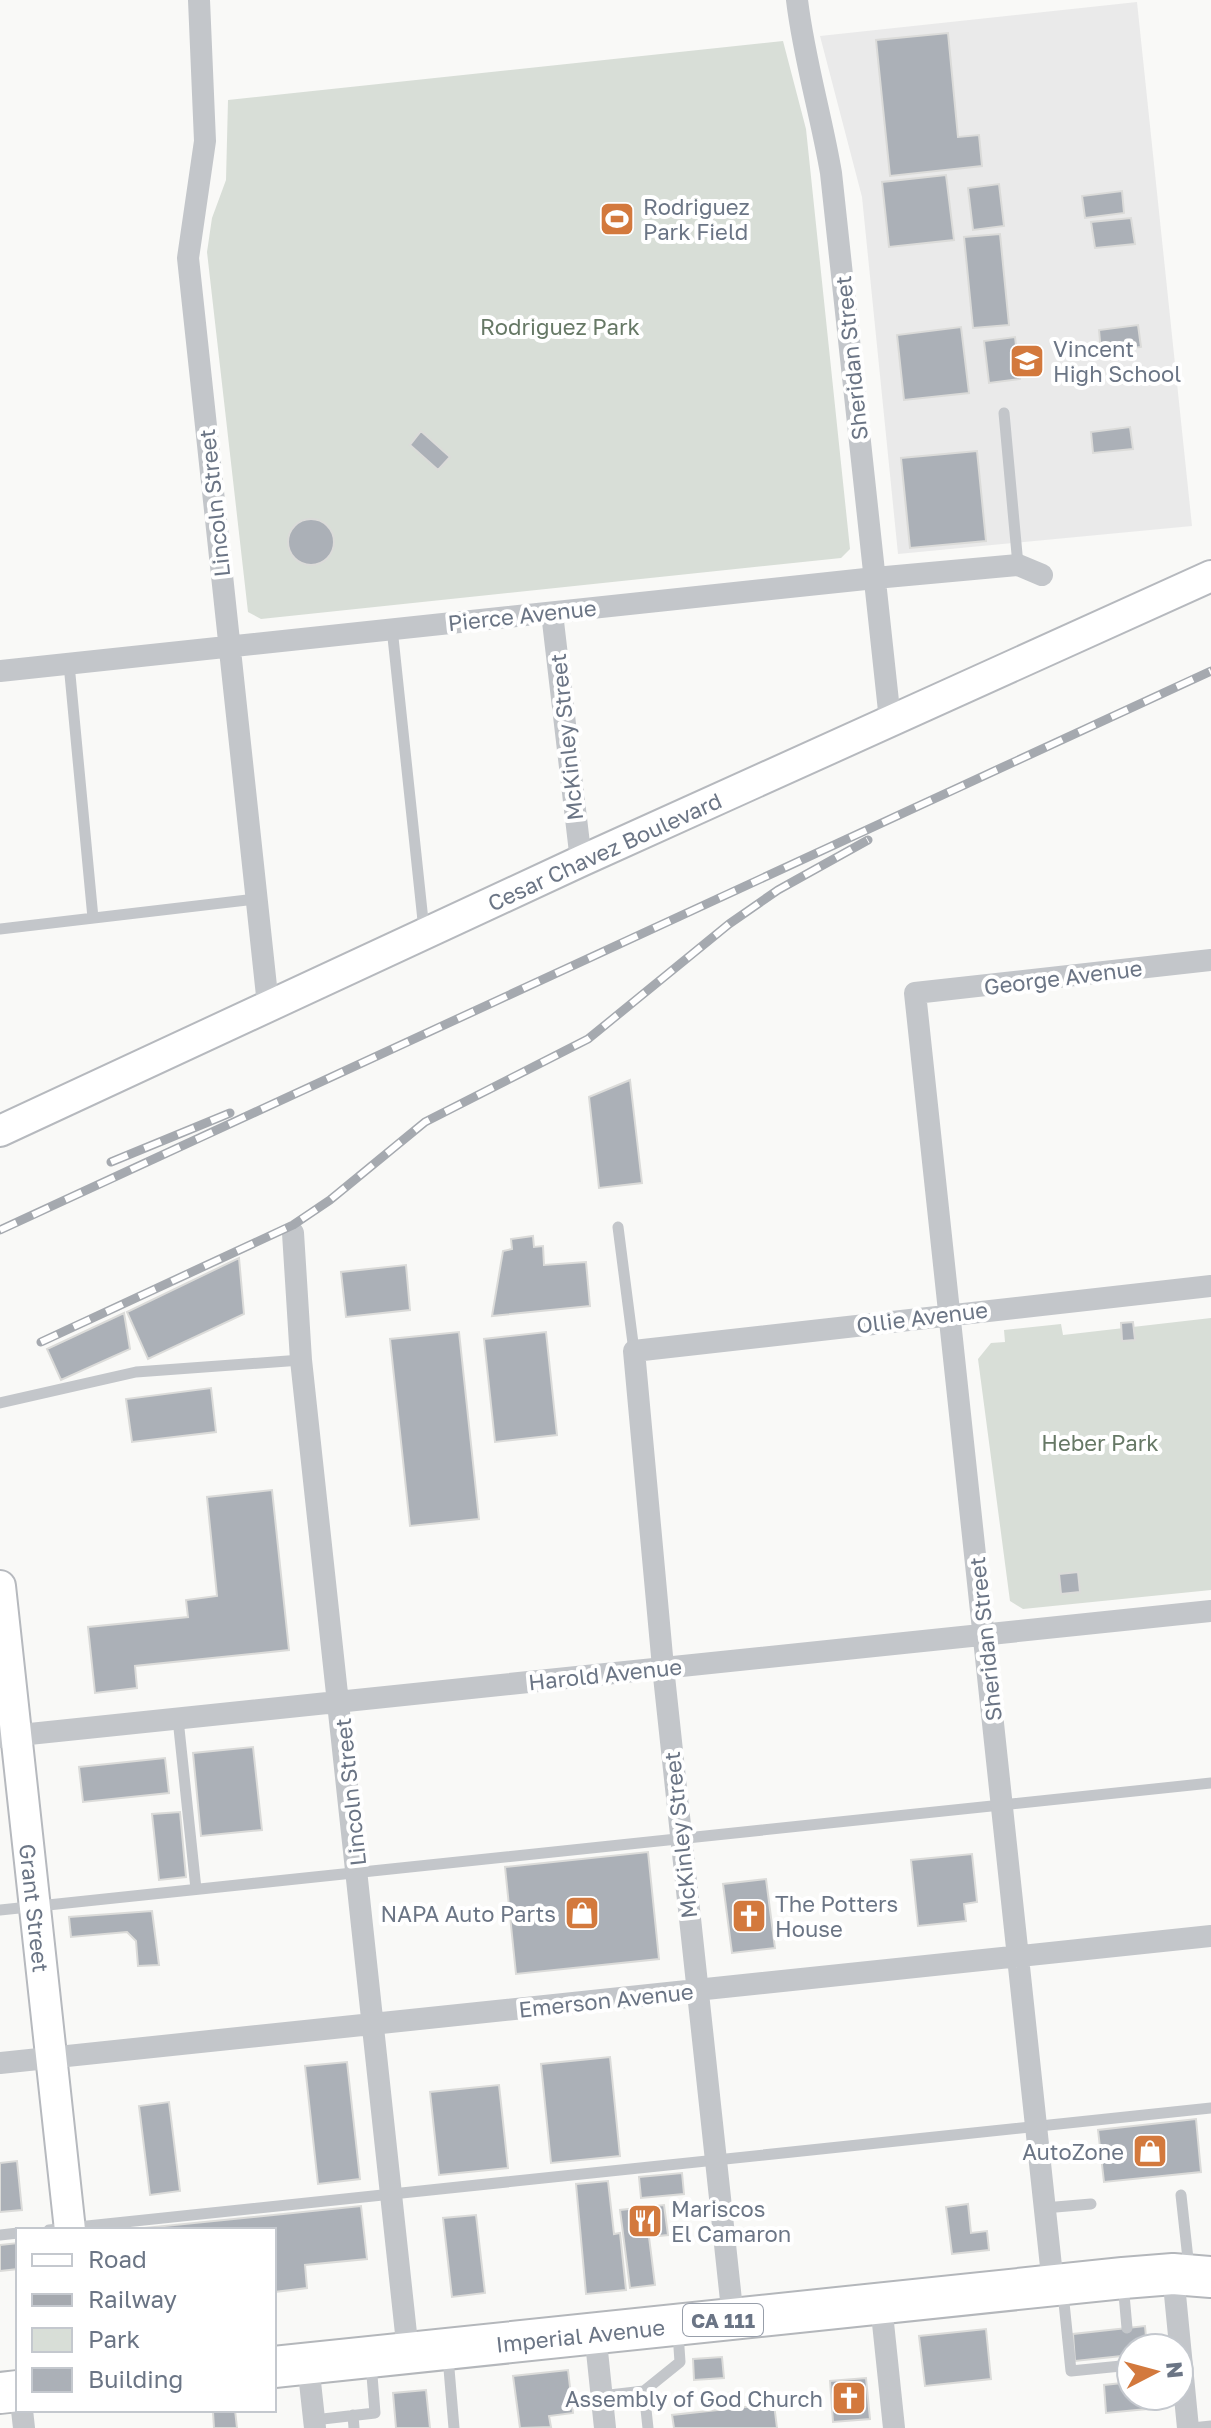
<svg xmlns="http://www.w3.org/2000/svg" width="1211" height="2428" font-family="'Golos Text',sans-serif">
<rect width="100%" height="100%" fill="#f9f9f7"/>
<!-- built -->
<path fill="#eaeaea" d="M1137,2l55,524 -294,28 -36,-357 -42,-161z"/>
<!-- green -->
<path fill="#d8ded7" d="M783,41l23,88 44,420 -9,9 -580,61 -13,-7 -41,-360 5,-34 14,-38 2,-80z
M1211,1318v272l-188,19 -13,-8 -32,-242 13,-16 14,-1 -1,-12 57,-6 2,11z"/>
<!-- building -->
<path fill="#abb0b7" stroke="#dbdbd9" stroke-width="2" d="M948,33l10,104 21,-2 3,31 -92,10 -14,-136z
M946,175l8,65 -65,7 -7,-65z
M999,184l5,42 -31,4 -5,-42z
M1122,191l2,22 -39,5 -3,-22z
M1131,218l4,26 -40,4 -4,-26z
M1000,234l9,91 -36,3 -9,-91z
M1138,325l3,22 -40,5 -2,-22z
M961,327l8,66 -65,7 -7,-65z
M1015,337l5,42 -31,4 -5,-42z
M1130,427l3,22 -40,4 -2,-21z
M421,431l29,26 -12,13 -28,-25z
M977,451l9,90 -76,7 -9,-90z
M288 542a23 23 0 1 1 46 0a23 23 0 1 1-46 0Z
M630,1080l12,103 -43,5 -10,-91z
M533,1236l1,11 9,-1 1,19 42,-3 4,44 -98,10 11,-65 9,-2 -1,-10z
M239,1258l5,56 -96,45 -21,-47z
M406,1265l4,45 -64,7 -5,-45z
M124,1313l6,36 -69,31 -14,-31z
M1133,1322l2,18 -13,1 -1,-18z
M459,1332l20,187 -69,7 -20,-187z
M546,1332l11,103 -62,7 -11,-103z
M211,1388l5,44 -84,10 -6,-43z
M272,1490l17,160 -154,16 2,22 -42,5 -7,-66 100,-10 -2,-17 31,-4 -10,-99z
M1078,1572l2,20 -19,2 -2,-20z
M253,1747l9,83 -61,6 -8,-83z
M165,1758l4,35 -86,9 -4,-35z
M180,1812l6,65 -27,3 -7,-66z
M648,1852l11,107 -143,15 -11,-107z
M972,1854l5,48 -13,2 2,17 -48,5 -7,-66z
M766,1879l9,69 -43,5 -9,-69z
M152,1911l7,54 -21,1 -2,-25 -9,-9 -56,5 -2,-20z
M610,2057l10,99 -69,7 -10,-99z
M347,2062l13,117 -42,5 -13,-118z
M499,2085l9,83 -69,7 -9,-83z
M169,2102l11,89 -30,4 -11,-89z
M1196,2119l5,53 -97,10 -6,-52z
M17,2161l5,49 -22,2v-49z
M682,2173l2,21 -43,4 -2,-21z
M608,2181l6,53 6,-1 6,57 -40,4 -10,-110z
M968,2204l3,29 16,-2 2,19 -37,4 -6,-47z
M664,2205l4,30 -19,2 6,48 -25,3 -10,-78z
M361,2206l6,53 -62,6 2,23 -33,4v-62h-149z
M476,2215l9,78 -33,4 -9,-79z
M18,2243v26l-18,2v-26z
M1145,2326l2,22h-16v7l-56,6 -2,-27z
M986,2329l5,50 -66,7 -6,-50z
M722,2357l2,21 -30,2 -1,-21z
M568,2370l5,43 -24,3 2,11 -31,1 -7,-52z
M866,2378l4,41 -37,3 -3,-41z
M1131,2382v14h15l1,13 -41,4 -2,-28z
M426,2390l4,38h-34l-3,-35z
M774,2404l3,24h-103l-2,-13z
M235,2410l2,18h-23l-1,-16z"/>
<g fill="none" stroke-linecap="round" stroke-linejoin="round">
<!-- secondary casing -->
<g stroke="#b6b9be" stroke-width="34">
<g id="secondary">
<path id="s1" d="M0,1131l581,-270 630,-285"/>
<path id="s2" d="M0,1586l70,644"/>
</g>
</g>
<!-- highway casing -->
<g stroke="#b4b7bb" stroke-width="44">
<g id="highway">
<path id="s3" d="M274,2367l849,-89 50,-4 38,3"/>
<path d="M0,2393l18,-2"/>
</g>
</g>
<!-- lane -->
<path stroke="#c3c6ca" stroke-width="11" d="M1004,413l14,152
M392,628l32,302
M69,664l24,254
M0,929l256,-30
M618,1227l16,124
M0,1403l136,-31 165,-12
M178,1719l18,170
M0,1910l1211,-127
M1181,2195l8,73
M1044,2208l47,-4
M49,2230l1162,-122
M0,2235l18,-2
M1123,2283l4,45
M1063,2293l8,78 60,-6
M448,2357l6,71
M644,2391l36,-29 -2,-29
M601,2396l43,-5 4,37
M353,2415l1,13
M314,2420l61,-7 -4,-50
M1192,2428l19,-2"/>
<!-- street -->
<path stroke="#c3c6ca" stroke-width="22" d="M199,0l6,141 -17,117 80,747
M797,0c7,59 24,114 34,173l59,547
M552,613l29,248
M0,671l875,-93 143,-13 24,10
M293,1233l8,127 107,992
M0,1737l1211,-126
M0,2063l1211,-127
M1173,2274l15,154
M1053,2285l-138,-1292 296,-33
M881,2304l13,124
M733,2319l-70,-652 -29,-316 577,-65
M595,2332l10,96
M308,2364l7,64
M22,2410l2,18"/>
<!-- secondary -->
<use href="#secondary" stroke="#fff" stroke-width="30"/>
<!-- highway -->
<use href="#highway" stroke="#fff" stroke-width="40"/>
<!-- rail casing -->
<g stroke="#a5a9af" stroke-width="9">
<path id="rail" d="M111,1162l119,-49
M0,1230l1211,-559
M41,1342l252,-117 37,-25 95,-78 163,-83 141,-115 49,-34 90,-50"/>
</g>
<!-- rail -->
<use href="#rail" stroke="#fff" stroke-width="6" stroke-dasharray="18" stroke-linecap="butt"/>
</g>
<!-- icons -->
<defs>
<g id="stadium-square" transform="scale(1.8)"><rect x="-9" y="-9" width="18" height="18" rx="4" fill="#d3793d" stroke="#fff"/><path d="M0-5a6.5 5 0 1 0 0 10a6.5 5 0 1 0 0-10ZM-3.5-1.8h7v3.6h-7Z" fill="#fff"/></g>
<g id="school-square" transform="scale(1.8)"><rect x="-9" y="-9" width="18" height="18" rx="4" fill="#d3793d" stroke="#fff"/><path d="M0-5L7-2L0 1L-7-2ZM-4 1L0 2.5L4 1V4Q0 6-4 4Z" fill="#fff"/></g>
<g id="shop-square" transform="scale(1.8)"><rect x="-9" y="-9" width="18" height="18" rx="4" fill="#d3793d" stroke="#fff"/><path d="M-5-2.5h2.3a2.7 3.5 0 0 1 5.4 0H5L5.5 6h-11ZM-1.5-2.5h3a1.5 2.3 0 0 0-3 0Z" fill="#fff"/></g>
<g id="church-square" transform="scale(1.8)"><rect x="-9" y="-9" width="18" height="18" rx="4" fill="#d3793d" stroke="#fff"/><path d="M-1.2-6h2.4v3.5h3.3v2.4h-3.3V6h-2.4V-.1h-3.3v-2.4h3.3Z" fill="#fff"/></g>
<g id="restaurant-square" transform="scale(1.8)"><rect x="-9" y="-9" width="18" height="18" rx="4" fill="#d3793d" stroke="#fff"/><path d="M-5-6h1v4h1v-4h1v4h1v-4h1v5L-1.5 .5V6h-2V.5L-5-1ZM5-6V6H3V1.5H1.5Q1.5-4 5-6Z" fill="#fff"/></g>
</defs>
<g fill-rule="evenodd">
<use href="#stadium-square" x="617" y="219"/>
<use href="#school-square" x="1027" y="361"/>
<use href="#shop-square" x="582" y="1913"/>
<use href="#church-square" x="749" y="1916"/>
<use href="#shop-square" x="1150" y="2151"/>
<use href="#restaurant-square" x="645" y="2221"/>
<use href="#church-square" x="849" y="2398"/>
</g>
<g text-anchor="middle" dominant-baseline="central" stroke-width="8" stroke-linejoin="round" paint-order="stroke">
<!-- shield labels -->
<rect fill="#fff" stroke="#979eaa" stroke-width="2" x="683" y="2304" width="80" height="32" rx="6"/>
<g font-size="20" font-weight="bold" fill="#6b7585">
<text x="723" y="2320">CA 111</text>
</g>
<!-- poi labels -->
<g font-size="22" fill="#6b7585" stroke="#fff" text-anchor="start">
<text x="643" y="206">Rodriguez<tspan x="643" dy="25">Park Field</tspan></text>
<text x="1053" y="348">Vincent<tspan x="1053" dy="25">High School</tspan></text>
<text x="775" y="1903">The Potters<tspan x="775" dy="25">House</tspan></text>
<text x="556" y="1913" text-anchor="end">NAPA Auto Parts</text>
<text x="1124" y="2151" text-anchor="end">AutoZone</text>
<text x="671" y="2208">Mariscos<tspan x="671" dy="25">El Camaron</tspan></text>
<text x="823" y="2398" text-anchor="end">Assembly of God Church</text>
</g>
<!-- park labels -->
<g font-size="22" fill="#667865" stroke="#fff">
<text x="560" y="326">Rodriguez Park</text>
<text x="1100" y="1442">Heber Park</text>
</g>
<!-- street labels -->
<g font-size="22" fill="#6b7585" stroke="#fff">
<text transform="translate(851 358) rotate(-96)">Sheridan Street</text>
<text transform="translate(214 503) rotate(-96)">Lincoln Street</text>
<text transform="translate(522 615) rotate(-6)">Pierce Avenue</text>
<text transform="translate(566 737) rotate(-96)">McKinley Street</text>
<text stroke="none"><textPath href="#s1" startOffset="666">Cesar Chavez Boulevard</textPath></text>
<text transform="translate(1063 977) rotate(-7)">George Avenue</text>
<text transform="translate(922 1317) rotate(-7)">Ollie Avenue</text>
<text transform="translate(985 1639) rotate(-96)">Sheridan Street</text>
<text transform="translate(605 1674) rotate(-6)">Harold Avenue</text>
<text transform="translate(350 1792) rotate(-96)">Lincoln Street</text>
<text transform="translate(680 1835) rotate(-96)">McKinley Street</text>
<text stroke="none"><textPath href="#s2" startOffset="324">Grant Street</textPath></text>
<text transform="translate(606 2000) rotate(-6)">Emerson Avenue</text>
<text stroke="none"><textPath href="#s3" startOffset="308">Imperial Avenue</textPath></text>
</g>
</g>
<!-- legend -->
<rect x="16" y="2228" width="260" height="184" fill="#ffffff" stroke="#c4c8ce" stroke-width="2"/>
<rect x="32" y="2254" width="40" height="12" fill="#ffffff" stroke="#c4c8ce" stroke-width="2"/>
<text x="88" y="2268" font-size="24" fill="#6b7585">Road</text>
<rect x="32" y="2294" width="40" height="12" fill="#a5a9af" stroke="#c4c8ce" stroke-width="2"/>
<text x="88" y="2308" font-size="24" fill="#6b7585">Railway</text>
<rect x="32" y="2328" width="40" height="24" fill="#d8ded7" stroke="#c4c8ce" stroke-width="2"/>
<text x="88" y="2348" font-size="24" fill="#6b7585">Park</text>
<rect x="32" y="2368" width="40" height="24" fill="#abb0b7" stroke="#c4c8ce" stroke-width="2"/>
<text x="88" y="2388" font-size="24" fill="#6b7585">Building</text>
<!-- north arrow -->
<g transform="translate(1155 2372) rotate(84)"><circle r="38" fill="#ffffff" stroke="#c4c8ce" stroke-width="2"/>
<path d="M0-6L14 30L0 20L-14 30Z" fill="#d3793d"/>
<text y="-12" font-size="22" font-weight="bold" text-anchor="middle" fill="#6b7585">N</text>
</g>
</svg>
